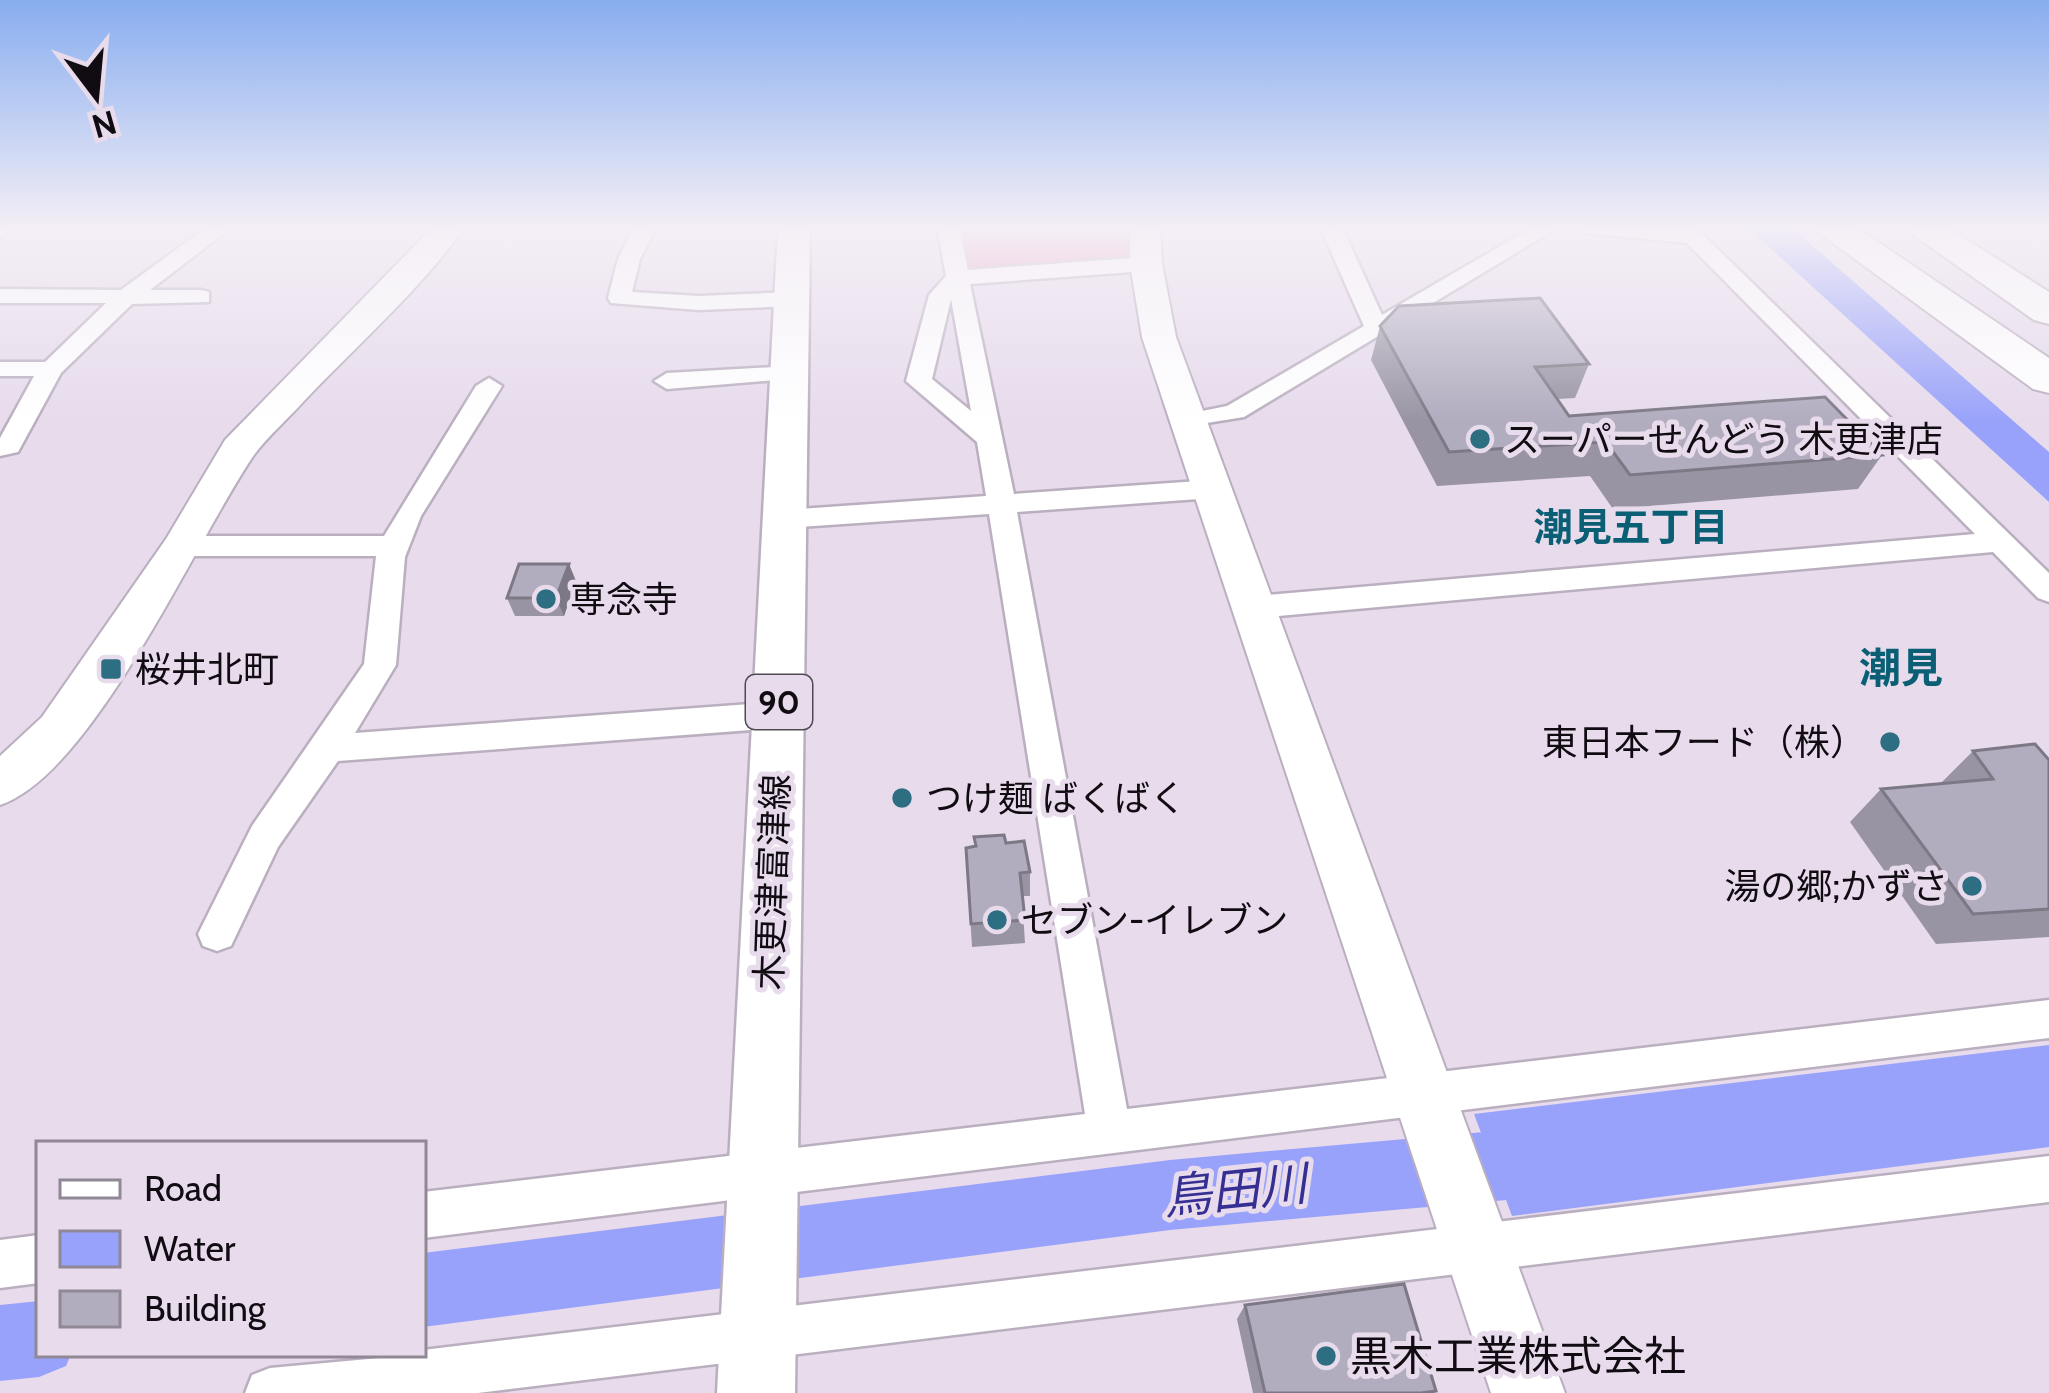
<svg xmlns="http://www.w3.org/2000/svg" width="2049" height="1393" font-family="Cabin,'Noto Sans JP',sans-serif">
<rect width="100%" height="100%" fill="#e7dbec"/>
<!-- green -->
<path fill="#ea99bb" d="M955,227h171l4,36 -163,13z"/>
<!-- water -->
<path fill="#98a2fa" d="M1747,227h44l258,225v50z
M2049,1045v102l-537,69 -38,-102z"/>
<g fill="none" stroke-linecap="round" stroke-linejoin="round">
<!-- river -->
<path fill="#98a2fa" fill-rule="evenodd" d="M1561,1125l24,11 11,24 -11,24 -24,11 -391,35 -747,97v-74l747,-93z
M39,1301v53h32l-5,12 -27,11 -39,4v-76z"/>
<!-- street casing -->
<g stroke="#baafbf" stroke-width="5">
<path id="street" d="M0,227h17l-17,10z
M207,227h25l-82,63h51l8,2v10l-77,2 -71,69 -43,79 -18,4v-18l34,-62h-34v-14h45l61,-59h-106v-14l121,1z
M634,227h22l-16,32 -8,33 67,4 94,-4 11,7 -11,7 -94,4 -88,-7 -3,-5 10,-39z
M937,227h22l9,43 178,-13 11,7 -11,7 -176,13 44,210 199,-14 14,9 -14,9 -196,14 110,597 922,-109v38l-1626,200v-46l662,-78 -96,-600 -204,14 -14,-9 14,-9 201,-14 -9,-54 -71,-61 23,-86 17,-19zM951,299l20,112 -39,-32z
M1320,227h22l40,88 151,-88h26l-315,190 -62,10 -4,-6 4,-6 45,-9 137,-80z
M1574,227h121l354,346v29l-11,-4 -45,-46 -738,66 -11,-3 -4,-8 4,-8 11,-3 720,-62 -288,-291 -102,-10z
M792,366l12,7 -3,5 -134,11 -13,-8 13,-8z
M489,378l13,8 -81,130 -16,41 -9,108 -41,68 424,-31 12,4 5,9 -5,9 -12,4 -441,33 -60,86 -47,99 -14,5 -14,-5 -5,-12 54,-108 112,-162 12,-108h-193l-15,-10 15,-10h201l92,-150z
M2049,1156v46l-1571,191h-233l7,-18 18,-7 153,-14v-4z
M39,1235v48l-39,5v-48z"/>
</g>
<!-- secondary casing -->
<g stroke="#baafbf" stroke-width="4">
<path id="secondary" d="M433,227h32c-45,63 -108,118 -161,174 -16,18 -36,35 -50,54 -57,83 -161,319 -254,350v-49l42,-39 124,-178 59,-99z
M1130,227h30l2,37 14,73 389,1056h-74l-349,-1056 -12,-73z"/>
</g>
<!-- primary casing -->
<g stroke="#baafbf" stroke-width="5">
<path id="primary" d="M778,227h32l-15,1166h-78z"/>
</g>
<!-- highway casing -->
<g stroke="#baafbf" stroke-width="4">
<path id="highway" d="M1811,227h45l193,131v35l-16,-4z
M1902,227h45l102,65v32l-15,-4z"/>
</g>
<!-- street -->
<use href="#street" fill="#fff" fill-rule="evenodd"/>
<!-- secondary -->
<use href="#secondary" fill="#fff" fill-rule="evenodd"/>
<!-- primary -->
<use href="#primary" fill="#fff" fill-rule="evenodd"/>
<!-- highway -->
<use href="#highway" fill="#fff" fill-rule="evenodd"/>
</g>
<!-- wall -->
<path fill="#9894a3" d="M1380,326l209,38 -14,34 -18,1 12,17 313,39 -24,34 -245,20 -23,-33 -153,10 -66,-126z
M576,581l-12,35h-49l-8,-18z
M1973,751l76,9v177l-113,7 -86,-122 31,-33 59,-5z
M1006,843l24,29v24h-8l3,47 -53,4 -6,-99z
M1245,1305l191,86 -2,2h-181l-16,-74z"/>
<!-- shaded-wall -->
<path fill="#7c7885" d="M569,564l7,17 -12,35 -8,-18z"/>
<!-- building -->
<path fill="#b1acbe" stroke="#7c7885" stroke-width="3" d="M1540,298l49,66 -54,3 34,49 256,-19 57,58 -252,20 -24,-33 -157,10 -69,-126 19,-20z
M519,564h50l-13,34h-49z
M2035,744l14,16v149l-76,5 -92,-125 112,-10 -20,-28z
M1004,835l2,8 18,-2 6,31 -10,1 5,47 -54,4 -5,-76 10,-2 -2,-9z
M1404,1284l32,107 -15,2h-156l-20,-88z"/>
<!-- sky -->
<linearGradient id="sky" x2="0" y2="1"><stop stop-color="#88adef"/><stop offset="0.54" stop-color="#f4eff6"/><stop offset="1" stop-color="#f4eff6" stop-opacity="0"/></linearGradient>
<rect width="2049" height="422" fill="url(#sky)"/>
<!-- markers -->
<g fill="#2e6e82" stroke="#e7dbec" stroke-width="4.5">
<circle cx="1480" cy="439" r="12"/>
<circle cx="546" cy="599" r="12"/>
<rect x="99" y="657" width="24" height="24" rx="6"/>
<circle cx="1890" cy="742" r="12"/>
<circle cx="902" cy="798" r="12"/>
<circle cx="1972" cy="886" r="12"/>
<circle cx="997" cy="920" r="12"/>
<circle cx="1326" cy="1356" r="12"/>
</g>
<g text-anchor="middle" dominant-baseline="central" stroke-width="10" stroke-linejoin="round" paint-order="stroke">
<!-- shield labels -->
<rect fill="#e7dbec" stroke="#504a53" stroke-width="3" x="746" y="675" width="66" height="54" rx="9"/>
<g font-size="33" font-weight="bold" fill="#100c12">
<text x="779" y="702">90</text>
</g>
<!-- poi labels -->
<g font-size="36" fill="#100c12" stroke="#e7dbec" text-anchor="start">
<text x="1504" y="439">スーパーせんどう 木更津店</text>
<text x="570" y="599">専念寺</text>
<text x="135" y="669">桜井北町</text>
<text x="1866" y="742" text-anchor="end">東日本フード（株）</text>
<text x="926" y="798">つけ麺 ばくばく</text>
<text x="1948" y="886" text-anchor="end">湯の郷;かずさ</text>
<text x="1021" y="920">セブン-イレブン</text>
</g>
<!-- street labels -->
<g font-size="36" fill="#100c12" stroke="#e7dbec">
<text transform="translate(772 882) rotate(-88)">木更津富津線</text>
</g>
<!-- neighbourhood labels -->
<g font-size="39" font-weight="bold" fill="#0b5f75" stroke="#e7dbec">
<text x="1631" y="527">潮見五丁目</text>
</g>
<!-- quarter labels -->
<g font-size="42" font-weight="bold" fill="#0b5f75" stroke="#e7dbec">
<text x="1901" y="668">潮見</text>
</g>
<!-- near-poi labels -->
<g font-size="42" fill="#100c12" stroke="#e7dbec" text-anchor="start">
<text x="1350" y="1356">黒木工業株式会社</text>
</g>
<!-- near-water labels -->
<g font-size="48" font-style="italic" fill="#352f93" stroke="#e7dbec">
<text transform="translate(1235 1190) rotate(-6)">鳥田川</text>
</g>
</g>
<!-- legend -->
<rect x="36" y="1141" width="390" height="216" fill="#e7dbec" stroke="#918895" stroke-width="3"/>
<rect x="60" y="1180" width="60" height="18" fill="#ffffff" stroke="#918895" stroke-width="3"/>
<text x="144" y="1201" font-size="36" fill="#100c12">Road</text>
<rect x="60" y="1231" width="60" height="36" fill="#98a2fa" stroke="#918895" stroke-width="3"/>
<text x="144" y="1261" font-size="36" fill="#100c12">Water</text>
<rect x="60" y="1291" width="60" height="36" fill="#b1acbe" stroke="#918895" stroke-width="3"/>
<text x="144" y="1321" font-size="36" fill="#100c12">Building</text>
<!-- north arrow -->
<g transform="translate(96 96) rotate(164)" stroke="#e7dbec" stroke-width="9" paint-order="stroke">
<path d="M0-9L21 45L0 30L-21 45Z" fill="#100c12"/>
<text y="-18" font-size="33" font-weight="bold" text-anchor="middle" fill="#100c12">N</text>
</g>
</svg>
